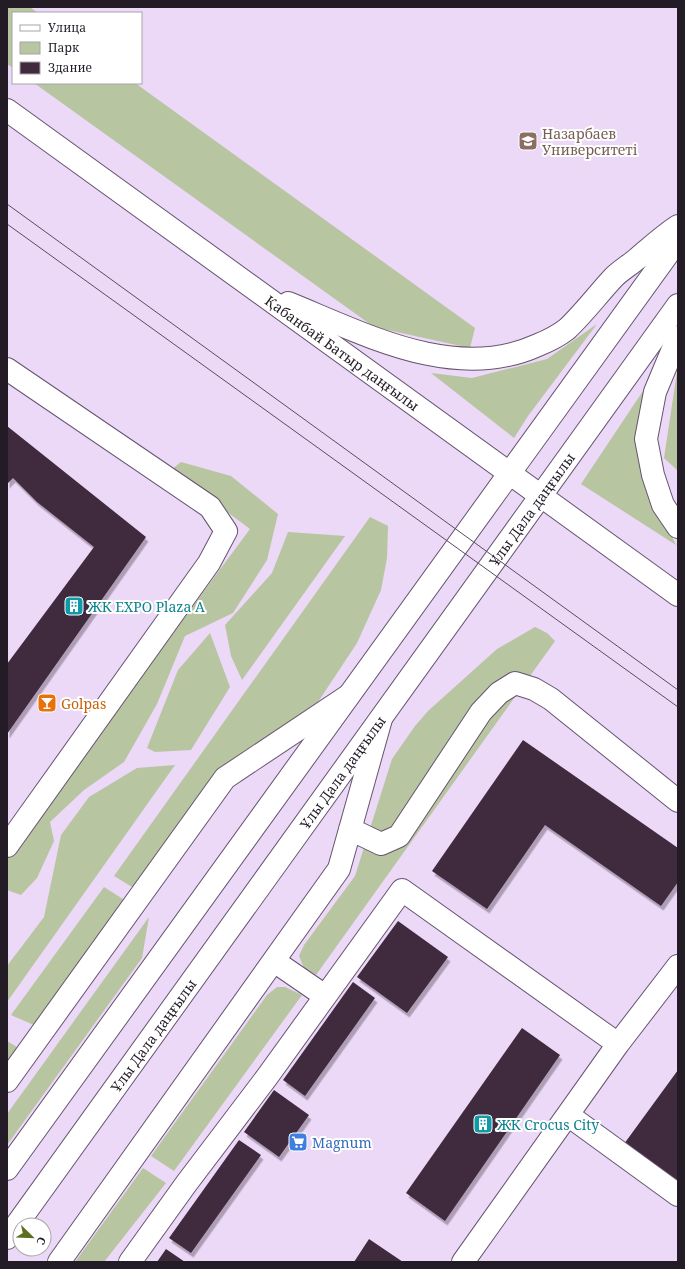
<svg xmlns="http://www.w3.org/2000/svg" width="685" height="1269" font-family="'Noto Serif',serif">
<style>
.green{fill:#b8c5a1}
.building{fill:#412a3e;filter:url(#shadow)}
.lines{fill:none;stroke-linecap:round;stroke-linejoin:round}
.minor-casing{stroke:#66546f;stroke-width:24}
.major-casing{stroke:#66546f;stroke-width:24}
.minor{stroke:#fff;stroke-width:22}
.major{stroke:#fff;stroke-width:22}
.tram{stroke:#584e5e;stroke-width:1}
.labels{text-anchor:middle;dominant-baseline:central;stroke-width:4;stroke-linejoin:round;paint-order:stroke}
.education-label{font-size:14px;fill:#785e54;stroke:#fff;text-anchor:start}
.street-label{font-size:14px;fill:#231c27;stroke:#fff}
.culture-label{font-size:14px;fill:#0d838f;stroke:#fff;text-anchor:start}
.food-label{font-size:14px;fill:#c56008;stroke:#fff;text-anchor:start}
.shop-label{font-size:14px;fill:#366cbe;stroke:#fff;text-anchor:start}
</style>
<defs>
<filter id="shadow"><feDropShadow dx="2.5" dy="4.5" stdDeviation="0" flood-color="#0004"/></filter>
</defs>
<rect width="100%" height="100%" fill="#ecd8f7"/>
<path class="green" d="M7,7H30L38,13H13V68L7,64Z
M34,83H135L475,328L470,348L374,327Z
M597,324L528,416L514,438L431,373L472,378L547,359Z
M678,365V471L664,458Z
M651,379L644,478L676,545L581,484Z
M181,462L231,476L278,514L267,560L233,613L185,636L157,704L124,762L84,790L50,822L54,841L37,878L21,895L7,890V857L250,529L171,470Z
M370,517L388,526L387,558L381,590L357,643L318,702L279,734L137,890L114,876Z
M288,532L345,536L242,680L231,656L225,625L272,573Z
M535,627L547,633L555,641L316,975L304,968L299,956L304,945L355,876L392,759L415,726L428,711L497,649Z
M210,633L230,687L191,750L155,752L147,748L178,670Z
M175,765L7,1002V966L44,917L61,835L89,797L137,768Z
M104,887L126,901L36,1026L11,1015Z
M149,917L142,958L7,1145V1114Z
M277,987H285L302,995L174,1171L151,1156L267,995Z
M7,1041L20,1049L7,1068Z
M143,1168L166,1183L104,1262H75Z"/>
<path class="building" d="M7,426L146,537L7,734V664L94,547L37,502L13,478L7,484Z
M523,740L678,848V882L661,906L545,825L487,909L432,871Z
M398,921L448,957L407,1013L357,977Z
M353,982L375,998L305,1096L283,1080Z
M522,1028L560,1055L445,1221L406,1193Z
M678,1070V1183L624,1144Z
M274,1090L309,1115L279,1157L244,1132Z
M239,1140L261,1155L191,1253L169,1238Z
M369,1239L403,1262H354Z
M166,1249L185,1262H157Z"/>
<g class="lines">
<defs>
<path id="minor" d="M7,369L210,507L226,531L209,563L7,846
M350,829L381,844L399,836L481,712L499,693L515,683L534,689L551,699L678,801
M274,961L325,996
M618,1044L678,966
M7,1081L225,778L348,696
M568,1115L678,1195
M59,1262L339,869L381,719
M130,1262L186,1184L267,1077L402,890L618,1044L463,1262"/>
<g id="major">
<path id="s1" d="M7,110L678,595"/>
<path d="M288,303C365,334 455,383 538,345C548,341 558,336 567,329C584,313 598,294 614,277C621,270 630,265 638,258C651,247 664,235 678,226"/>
<path d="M678,337L655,392L646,439L653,475L663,505L678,527"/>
<path d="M7,1169L678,240"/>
<path id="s2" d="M7,1238L678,305"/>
</g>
</defs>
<use href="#minor" class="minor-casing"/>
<use href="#major" class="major-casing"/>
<use href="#minor" class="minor"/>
<use href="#major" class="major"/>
<path class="tram" d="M7,204L678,690
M7,224L678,707"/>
</g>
<defs>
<symbol id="university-square" viewBox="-11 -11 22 22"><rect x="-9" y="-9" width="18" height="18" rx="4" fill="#8d6e63" stroke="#fff"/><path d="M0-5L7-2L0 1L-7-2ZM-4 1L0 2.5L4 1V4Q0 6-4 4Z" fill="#fff"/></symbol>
<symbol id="building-square" viewBox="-11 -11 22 22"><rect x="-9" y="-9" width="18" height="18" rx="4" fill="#0f9aa8" stroke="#fff"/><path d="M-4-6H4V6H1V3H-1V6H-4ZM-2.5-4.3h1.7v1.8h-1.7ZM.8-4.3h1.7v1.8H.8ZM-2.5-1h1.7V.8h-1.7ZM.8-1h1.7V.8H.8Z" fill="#fff"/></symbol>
<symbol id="bar-square" viewBox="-11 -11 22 22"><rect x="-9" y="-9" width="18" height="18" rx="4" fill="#e8710a" stroke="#fff"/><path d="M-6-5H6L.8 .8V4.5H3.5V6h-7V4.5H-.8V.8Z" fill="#fff"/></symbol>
<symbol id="supermarket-square" viewBox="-11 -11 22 22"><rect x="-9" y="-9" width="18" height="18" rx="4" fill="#3f7fe0" stroke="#fff"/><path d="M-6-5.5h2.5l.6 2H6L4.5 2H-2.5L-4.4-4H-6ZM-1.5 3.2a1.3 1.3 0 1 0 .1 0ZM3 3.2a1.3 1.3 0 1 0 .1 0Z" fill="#fff"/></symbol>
</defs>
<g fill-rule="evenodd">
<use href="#university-square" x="517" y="130" width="22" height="22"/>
<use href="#building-square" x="63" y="595" width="22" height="22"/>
<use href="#bar-square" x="36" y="692" width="22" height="22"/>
<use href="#building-square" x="472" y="1113" width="22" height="22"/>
<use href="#supermarket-square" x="287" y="1131" width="22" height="22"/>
</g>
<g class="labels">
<g class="education-label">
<text x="542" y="133">Назарбаев<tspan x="542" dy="16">Университеті</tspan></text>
</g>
<g class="street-label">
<text stroke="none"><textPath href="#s1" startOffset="414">Қабанбай Батыр даңғылы</textPath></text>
<text stroke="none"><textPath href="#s2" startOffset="898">Ұлы Дала даңғылы</textPath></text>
<text stroke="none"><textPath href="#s2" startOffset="574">Ұлы Дала даңғылы</textPath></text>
<text stroke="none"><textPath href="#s2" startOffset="250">Ұлы Дала даңғылы</textPath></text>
</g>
<g class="culture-label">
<text x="88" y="606">ЖК EXPO Plaza A</text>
<text x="497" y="1124">ЖК Crocus City</text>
</g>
<g class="food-label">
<text x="61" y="703">Golpas</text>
</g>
<g class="shop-label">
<text x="312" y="1142">Magnum</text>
</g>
</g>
<rect width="685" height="1269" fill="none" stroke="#231c27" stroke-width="16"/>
<rect x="12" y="12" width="130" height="72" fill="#ffffff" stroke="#a7a4a9"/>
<rect x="20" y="25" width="20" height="6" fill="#ffffff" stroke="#a7a4a9"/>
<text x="48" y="32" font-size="12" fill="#231c27">Улица</text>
<rect x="20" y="42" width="20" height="12" fill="#b8c5a1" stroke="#a7a4a9"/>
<text x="48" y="52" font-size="12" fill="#231c27">Парк</text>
<rect x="20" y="62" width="20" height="12" fill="#412a3e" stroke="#a7a4a9"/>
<text x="48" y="72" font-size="12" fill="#231c27">Здание</text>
<g transform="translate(32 1237) rotate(113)"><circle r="19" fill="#ffffff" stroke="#a7a4a9"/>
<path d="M0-3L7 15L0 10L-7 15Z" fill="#5b6f1e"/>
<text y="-6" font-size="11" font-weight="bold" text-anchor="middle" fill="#231c27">С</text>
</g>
</svg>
